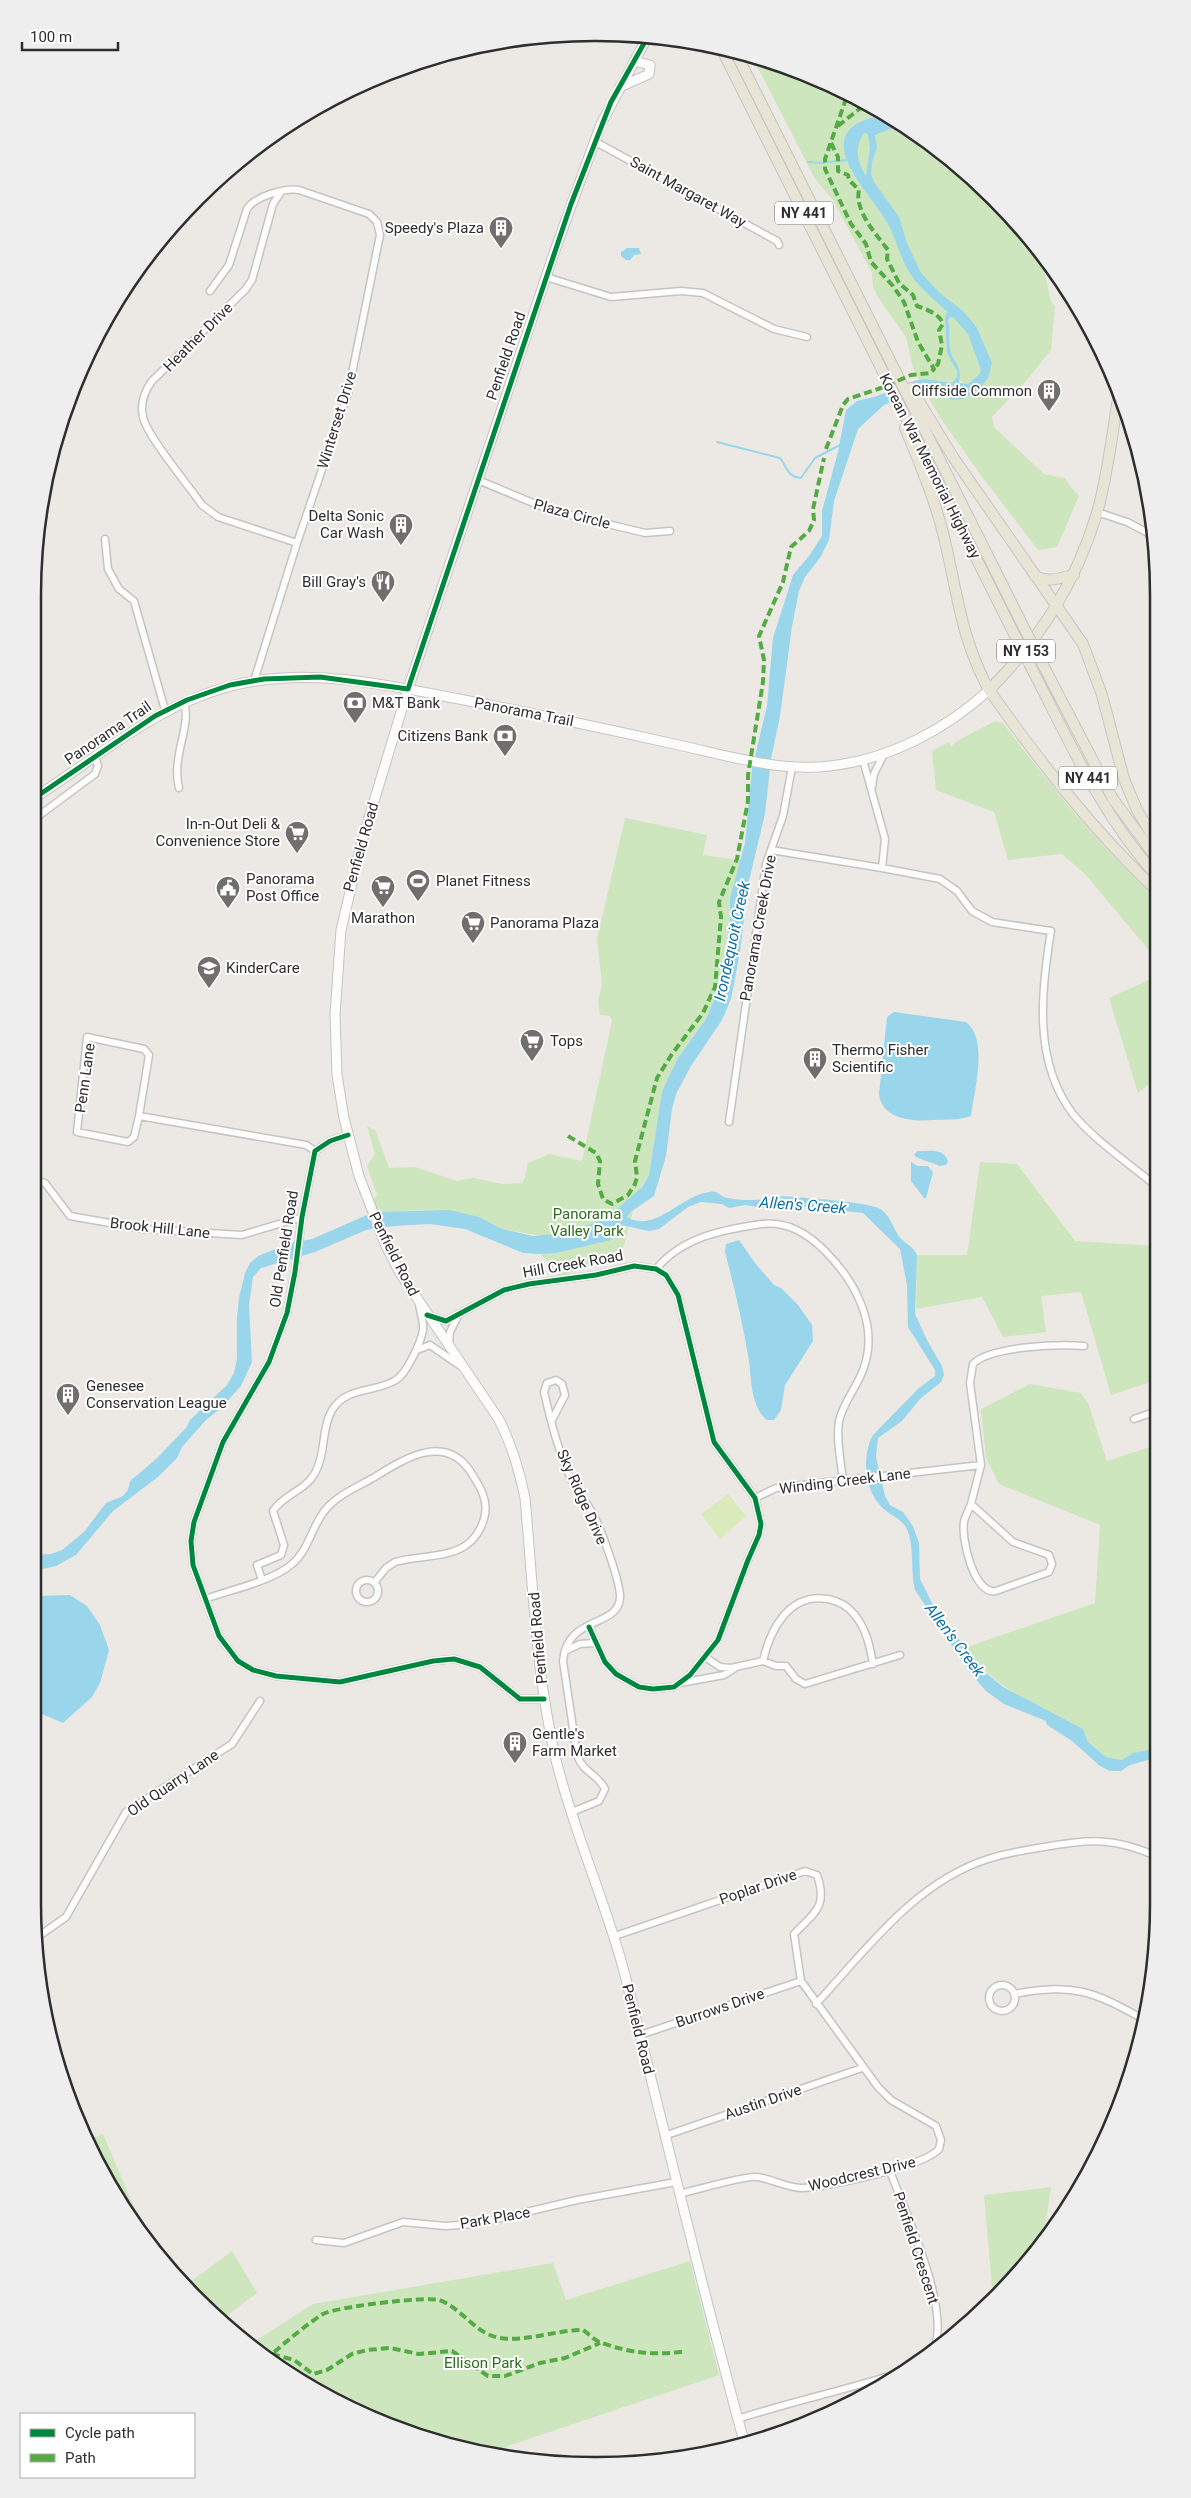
<svg xmlns="http://www.w3.org/2000/svg" width="1191" height="2498" font-family="Roboto,sans-serif">
<style>
.green{fill:#cee6be}
.pitch{fill:#d9eabb}
.water{fill:#99d6ec;fill-rule:evenodd}
.lines{fill:none;stroke-linecap:round;stroke-linejoin:round}
.stream{stroke:#99d6ec;stroke-width:2}
.street-casing{stroke:#c5c4c5;stroke-width:9}
.secondary-casing{stroke:#c5c4c5;stroke-width:11}
.primary-casing{stroke:#c6c5c4;stroke-width:12}
.street{stroke:#fcfcfb;stroke-width:6}
.secondary{stroke:#fcfcfb;stroke-width:9}
.primary{stroke:#e8e4d6;stroke-width:10}
.primary-bridge-casing{stroke:#c6c5c4;stroke-width:12;stroke-linecap:butt}
.primary-bridge{stroke:#e8e4d6;stroke-width:10}
.quiet{stroke:#54ab44;stroke-width:4;stroke-dasharray:8 4;stroke-linecap:butt}
.cycleway-casing{stroke:#fff;stroke-width:8}
.cycleway{stroke:#00873e;stroke-width:5}
.labels{text-anchor:middle;dominant-baseline:central;stroke-width:4;stroke-linejoin:round;paint-order:stroke}
.shield{fill:#fff;stroke:#6d6d6d;stroke-width:1}
.shield-label{font-size:14px;font-weight:bold;fill:#2e2e2e}
.street-label{font-size:15px;fill:#2e2e2e;stroke:#fff}
.poi-label{font-size:15px;fill:#2e2e2e;stroke:#fff;text-anchor:start}
.park-label{font-size:15px;fill:#2c6e1b;stroke:#fff}
.water-label{font-size:16px;font-style:italic;fill:#0d6fa3;stroke:#fff}
.rim{fill:none;stroke:#2e2e2e;stroke-width:2.5}
</style>
<rect width="100%" height="100%" fill="#ece8e4"/>
<path class="green" d="M753,58L811,75L938,149L1040,250L1051,302L1055,306L1051,350L1026,381L992,417L994,427L1044,474L1064,478L1079,496L1057,547L1038,550L980,474L941,419L925,391H932L952,400L969,395L958,376L953,383L919,380L913,368L906,337L878,297L873,287L872,273L833,200L815,179Z
M995,721L1003,723C1052,787 1095,842 1155,897L1156,1078L1138,1093L1109,998L1153,978L1152,954L1086,875L1062,854L1008,860L994,812L936,790L932,751L949,742L951,747L955,742Z
M625,818L707,835L703,855L741,860L730,898V923L721,983L706,1019L678,1058L662,1092L649,1175L638,1191L621,1256L560,1276L538,1251L541,1236L502,1229L479,1217L431,1210L378,1212L373,1200L377,1195L367,1166L375,1154L367,1126L375,1130L389,1168L415,1167L457,1181L473,1178L502,1184L522,1183L525,1178L528,1163L549,1154L582,1161L612,1021L610,1016L600,1015L598,1001L602,985L597,939Z
M980,1162L1017,1164L1075,1241L1156,1246L1157,1380L1111,1395L1081,1292L1041,1296L1046,1332L1003,1337L982,1297L916,1309L917,1255H967Z
M1030,1384L1081,1393L1088,1403L1107,1461L1156,1445L1157,1447L1158,1748L1134,1753L1122,1760L1106,1757L1088,1742L1083,1729C1037,1706 996,1689 964,1648L1095,1603L1100,1525L999,1484L986,1458L981,1409Z
M103,2134L151,2247L108,2184L88,2140Z
M1051,2187L1042,2244L1019,2274L993,2298L984,2195Z
M232,2251L257,2293L220,2321L186,2285Z
M690,2261L719,2375L484,2454L380,2423L314,2390L250,2344L313,2304L553,2263L566,2300Z"/>
<path class="pitch" d="M728,1494L746,1516L720,1539L701,1514Z"/>
<path class="water" d="M875,117H883L898,126L875,135L877,148L872,162L871,174L874,182L899,217L907,243L921,273L941,294L963,311L971,320L977,328L992,363L988,378L980,388L964,399L952,400L932,391H920L884,405L858,429L834,501L829,540L820,558L805,577L799,591L792,626L780,716L771,759L765,814L748,885L740,952L731,999L722,1020L691,1066L676,1094L672,1109L666,1156L654,1196L629,1213L627,1217C652,1233 678,1200 704,1193C720,1188 717,1196 728,1198C740,1201 771,1201 782,1196C801,1198 870,1201 882,1210C892,1218 893,1230 901,1239C908,1245 913,1247 917,1255L915,1314L927,1340L942,1366L944,1375L941,1382L920,1399L902,1421L878,1438L876,1457L885,1496L890,1505L903,1512L913,1526L919,1543L920,1579L932,1603L980,1668L1003,1687L1083,1729L1088,1742L1106,1757L1122,1760L1133,1753L1158,1748V1757L1130,1765L1121,1771H1110L1100,1766L1072,1741L1047,1725L1046,1721L1004,1704L986,1691L971,1674L915,1590C910,1570 915,1549 907,1529C900,1516 887,1515 879,1504C864,1487 862,1454 873,1435L919,1388L935,1376V1370L908,1327L907,1285L900,1249L863,1213L789,1205L773,1209L745,1205L729,1208L722,1204L701,1202L688,1207L659,1229L648,1231L622,1225L615,1230L611,1240L556,1253L539,1254L523,1253L465,1229L430,1224L393,1226L366,1230L315,1252L261,1268L253,1277L249,1305L252,1362L241,1386L221,1408L206,1420L182,1447L177,1458L158,1477L113,1511L76,1555L56,1566L38,1570L33,1569V1555L51,1554L62,1550L84,1532L106,1503L123,1496L128,1490L130,1481L155,1460L186,1428L190,1420L227,1385L234,1373L237,1359V1318L239,1298L245,1273L250,1263L258,1256L291,1243L312,1239L374,1212L449,1210L479,1217L502,1229L533,1236L567,1233L607,1218L642,1187L649,1175L662,1092L668,1078L678,1058L706,1019L721,983L730,923V898L745,843L752,769L767,706L773,638L793,575L809,556L822,536V511L838,452L846,410L857,401L877,396L914,381L925,379L952,383L957,377V371L947,353L945,316L948,312C933,299 918,287 908,270C900,256 896,239 888,224C872,194 805,134 875,117ZM864,133L868,134L870,149L866,176C857,163 854,147 864,133ZM950,317L954,318L968,334L981,370L979,375L968,384L959,383C963,362 952,364 950,348C948,339 951,330 948,320Z
M627,248H639L641,254L634,255L630,260H626L621,256V252Z
M894,1012L966,1022C989,1040 974,1090 971,1116C957,1121 947,1119 933,1120C912,1122 882,1119 879,1094L887,1017Z
M917,1151C929,1151 944,1148 948,1161L946,1165L939,1166C931,1161 920,1161 914,1155Z
M911,1162L918,1166H928L933,1172L926,1198H924L911,1181Z
M739,1240L755,1263L774,1285L781,1288L798,1305L812,1325L813,1341L785,1385L781,1410L774,1420H767C762,1416 758,1410 756,1404C750,1389 751,1370 748,1355C742,1320 734,1286 725,1252L726,1244Z
M70,1595L87,1606L100,1625L109,1650L100,1683L92,1697L63,1723L33,1710V1596Z"/>
<g class="lines">
<path class="stream" d="M808,162L824,163
M828,162L848,160
M717,442L780,458C788,468 787,477 801,478L815,458L840,445"/>
<defs>
<path id="street" d="M594,141L777,241L779,245
M281,192L273,204L252,280L245,290L152,381C144,392 140,404 143,417C147,436 189,486 202,505L218,517L297,543
M546,277L611,297L681,291L703,293L774,329L807,337
M210,291L229,265L247,209C255,196 285,188 299,190L369,214L377,222L380,235L348,393L297,543L254,681
M478,480L550,510L645,533L670,531
M1097,512L1127,522L1154,536
M105,539L108,569L119,589L134,601L165,710
M863,760L885,839L882,868L940,879L957,891L972,911L992,922L1051,931C1041,991 1033,1062 1073,1114C1094,1140 1130,1164 1156,1186
M872,787L874,774L884,754
M179,788C171,755 192,727 184,702
M33,820L95,774L98,766L95,757
M771,850L882,868
M139,1116L134,1137L128,1142L77,1132L87,1037L144,1049L149,1055L139,1116L306,1145L315,1151
M729,1122L766,864L783,816L792,767
M348,1135L330,1141L315,1151L302,1217L295,1272L287,1313L269,1362L223,1442L194,1522L191,1541L193,1565L219,1636L238,1661L253,1670L276,1676L340,1682L433,1661L454,1659L480,1667L520,1699H544
M33,1180L45,1183L70,1216L144,1229L242,1235L302,1217
M656,1269C683,1237 721,1230 761,1224C787,1221 807,1233 825,1251C855,1281 880,1326 863,1370C857,1387 843,1403 839,1421C836,1440 841,1462 843,1481
M430,1316L446,1321L504,1290L529,1284L596,1275L634,1266L656,1269L666,1275L678,1295L714,1442L755,1498L761,1524L759,1535L748,1560L718,1640L690,1675L674,1687L653,1689L639,1687L616,1674L605,1662L589,1627
M449,1345L450,1332L458,1316
M417,1350L430,1345L462,1367
M1134,1419L1157,1411
M552,1420L565,1395L562,1384L556,1380L547,1383L544,1392C551,1422 559,1455 573,1483C578,1493 586,1502 592,1512C600,1526 621,1583 620,1598C618,1628 567,1615 563,1661L577,1755C583,1773 598,1774 605,1789L599,1801L572,1812
M755,1498L776,1488L981,1465
M971,1504L1013,1542L1049,1555L1052,1564L1049,1572L996,1591C974,1595 961,1539 964,1522C965,1516 969,1510 971,1504Z
M971,1504L981,1465L970,1383L973,1364C990,1346 1059,1344 1084,1346
M356 1591a11 11 0 1 1 22 0a11 11 0 1 1-22 0Z
M262,1580L257,1565L281,1555L284,1545L273,1511C283,1495 306,1490 315,1473C326,1454 321,1429 332,1410C347,1386 375,1393 396,1380C407,1373 421,1342 423,1330C424,1322 420,1312 419,1304
M205,1599C230,1590 273,1581 292,1564C309,1550 312,1525 326,1509C338,1495 357,1487 373,1478C404,1459 446,1431 472,1474C476,1481 482,1489 484,1498C487,1507 485,1518 481,1527C465,1562 425,1553 395,1562L386,1568L374,1583
M565,1651L580,1644L594,1643
M705,1657L720,1667L731,1668L763,1661L776,1666H786L796,1679L805,1684L900,1655
M763,1661C770,1630 789,1592 828,1599C838,1601 847,1605 854,1614C866,1628 870,1646 873,1664
M680,1683L724,1675L735,1668
M615,1936L805,1871L817,1875C828,1907 815,1912 794,1934L801,1981L878,2087L891,2100L936,2126L941,2140L939,2149C925,2166 825,2188 801,2188C785,2187 772,2179 757,2177C746,2175 693,2191 679,2194
M36,1938L66,1917L126,1812L232,1744L260,1701
M989 1998a13 13 0 1 1 26 0a13 13 0 1 1-26 0Z
M1014,1994C1076,1983 1092,1991 1145,2020
M816,2004C866,1950 915,1882 988,1859C1006,1853 1025,1850 1044,1847C1089,1839 1115,1837 1158,1857
M640,2035L801,1981
M664,2136L862,2068
M890,2171C904,2210 956,2318 931,2354
M316,2240L344,2243L403,2222L445,2226L476,2224L577,2200L676,2182
M738,2419C792,2401 847,2390 902,2372"/>
<path id="secondary" d="M647,38L601,124L554,253L408,689L362,841L341,930L335,1015L337,1075L344,1118L359,1176L386,1246L400,1273L498,1418C512,1444 519,1469 525,1498C533,1585 536,1675 556,1760C574,1833 606,1902 625,1975C665,2132 702,2289 745,2445
M620,87L649,74L650,65L634,61
M33,799C104,753 169,694 256,681C324,670 392,686 459,699C531,713 602,728 674,744C725,755 778,772 830,766C890,759 945,730 989,690"/>
<path id="primary" d="M721,48L1014,634
M736,53L1022,624
M911,388L953,457L1083,644L1102,695L1124,779L1137,810L1155,840
M905,428C919,462 934,497 943,533C957,589 960,637 989,690C1041,763 1090,827 1155,889
M1035,576C1049,583 1060,578 1074,575
M1042,663L1113,799L1155,856
M1034,673C1070,743 1102,815 1155,874
M989,690C1040,639 1076,583 1097,513C1108,475 1112,433 1119,393"/>
</defs>
<use href="#street" class="street-casing"/>
<use href="#secondary" class="secondary-casing"/>
<use href="#primary" class="primary-casing"/>
<use href="#street" class="street"/>
<use href="#secondary" class="secondary"/>
<use href="#primary" class="primary"/>
<defs>
<path id="primary-bridge" d="M1022,624L1042,663
M1014,634L1034,673"/>
</defs>
<use href="#primary-bridge" class="primary-bridge-casing"/>
<use href="#primary-bridge" class="primary-bridge"/>
<path class="quiet" d="M838,126L863,106
M831,143L838,157V171L848,175L849,180L859,190C854,211 877,235 888,250L887,259L899,283L913,295L917,306C926,309 940,314 943,324L939,330L942,345L938,364L934,369
M826,449L843,405L848,399L881,388L911,375L930,373L934,369L918,342L904,302L893,286L871,262L866,244L851,224L825,169V159L847,96
M568,1136L596,1153L600,1161L598,1184L603,1199L612,1204L628,1195L635,1184L637,1177L635,1161L657,1078L672,1054L703,1013L715,987L721,917L719,902L737,859L748,801V775L763,682L764,660L759,636L783,582L791,547L809,531L814,520L813,509L824,458
M263,2354H272C288,2340 306,2325 323,2314C335,2307 427,2296 439,2300C462,2308 475,2334 500,2338C526,2342 556,2330 583,2330C589,2334 595,2341 602,2343C630,2353 657,2356 686,2351
M272,2354L294,2360L313,2374L327,2370L352,2354L367,2350L390,2348L419,2354L452,2351L488,2376H505L540,2363L565,2358L600,2343"/>
<defs>
<path id="cycleway" d="M33,799L155,716L187,700L230,685L264,679L320,677L408,689L571,204L611,102L647,38
M348,1135L330,1141L315,1151L302,1217L295,1272L287,1313L269,1362L223,1442L194,1522L191,1541L193,1565L219,1636L238,1661L253,1670L276,1676L340,1682L433,1661L454,1659L480,1667L520,1699H544
M427,1315L446,1321L504,1290L529,1284L596,1275L634,1266L656,1269L666,1275L678,1295L714,1442L755,1498L761,1524L759,1535L748,1560L718,1640L690,1675L674,1687L653,1689L639,1687L616,1674L605,1662L589,1627"/>
</defs>
<use href="#cycleway" class="cycleway-casing"/>
<use href="#cycleway" class="cycleway"/>
</g>
<defs>
<symbol id="building-pin" viewBox="-11 -11 22 30"><path d="M0 17L-7.5 6A9.5 9.5 0 1 1 7.5 6Z" fill="#706f6e" stroke="#fff"/><path d="M-4-6H4V6H1V3H-1V6H-4ZM-2.5-4.3h1.7v1.8h-1.7ZM.8-4.3h1.7v1.8H.8ZM-2.5-1h1.7V.8h-1.7ZM.8-1h1.7V.8H.8Z" fill="#fff"/></symbol>
<symbol id="restaurant-pin" viewBox="-11 -11 22 30"><path d="M0 17L-7.5 6A9.5 9.5 0 1 1 7.5 6Z" fill="#706f6e" stroke="#fff"/><path d="M-5-6h1v4h1v-4h1v4h1v-4h1v5L-1.5 .5V6h-2V.5L-5-1ZM5-6V6H3V1.5H1.5Q1.5-4 5-6Z" fill="#fff"/></symbol>
<symbol id="bank-pin" viewBox="-11 -11 22 30"><path d="M0 17L-7.5 6A9.5 9.5 0 1 1 7.5 6Z" fill="#706f6e" stroke="#fff"/><path d="M-6-4H6V4H-6ZM0-2.3a2.3 2.3 0 1 0 0 4.6a2.3 2.3 0 1 0 0-4.6Z" fill="#fff"/></symbol>
<symbol id="supermarket-pin" viewBox="-11 -11 22 30"><path d="M0 17L-7.5 6A9.5 9.5 0 1 1 7.5 6Z" fill="#706f6e" stroke="#fff"/><path d="M-6-5.5h2.5l.6 2H6L4.5 2H-2.5L-4.4-4H-6ZM-1.5 3.2a1.3 1.3 0 1 0 .1 0ZM3 3.2a1.3 1.3 0 1 0 .1 0Z" fill="#fff"/></symbol>
<symbol id="stadium-pin" viewBox="-11 -11 22 30"><path d="M0 17L-7.5 6A9.5 9.5 0 1 1 7.5 6Z" fill="#706f6e" stroke="#fff"/><path d="M0-5a6.5 5 0 1 0 0 10a6.5 5 0 1 0 0-10ZM-3.5-1.8h7v3.6h-7Z" fill="#fff"/></symbol>
<symbol id="civic-pin" viewBox="-11 -11 22 30"><path d="M0 17L-7.5 6A9.5 9.5 0 1 1 7.5 6Z" fill="#706f6e" stroke="#fff"/><path d="M-.6-6.5H3V-4.5H.6V-3L4-1V1h2V6H-6V1h2V-1L-.6-3ZM-1.2 2.5V6h2.4V2.5Z" fill="#fff"/></symbol>
<symbol id="school-pin" viewBox="-11 -11 22 30"><path d="M0 17L-7.5 6A9.5 9.5 0 1 1 7.5 6Z" fill="#706f6e" stroke="#fff"/><path d="M0-5L7-2L0 1L-7-2ZM-4 1L0 2.5L4 1V4Q0 6-4 4Z" fill="#fff"/></symbol>
</defs>
<g fill-rule="evenodd">
<use href="#building-pin" x="487" y="214" width="28" height="38"/>
<use href="#building-pin" x="1035" y="377" width="28" height="38"/>
<use href="#building-pin" x="387" y="511" width="28" height="38"/>
<use href="#restaurant-pin" x="369" y="568" width="28" height="38"/>
<use href="#bank-pin" x="341" y="689" width="28" height="38"/>
<use href="#bank-pin" x="491" y="722" width="28" height="38"/>
<use href="#supermarket-pin" x="283" y="819" width="28" height="38"/>
<use href="#stadium-pin" x="404" y="867" width="28" height="38"/>
<use href="#supermarket-pin" x="369" y="873" width="28" height="38"/>
<use href="#civic-pin" x="214" y="874" width="28" height="38"/>
<use href="#supermarket-pin" x="459" y="909" width="28" height="38"/>
<use href="#school-pin" x="195" y="954" width="28" height="38"/>
<use href="#supermarket-pin" x="518" y="1027" width="28" height="38"/>
<use href="#building-pin" x="801" y="1045" width="28" height="38"/>
<use href="#building-pin" x="54" y="1381" width="28" height="38"/>
<use href="#building-pin" x="501" y="1729" width="28" height="38"/>
</g>
<g class="labels">
<g class="shield">
<rect x="775" y="201.5" width="58" height="23" rx="4"/>
<rect x="997" y="639.5" width="58" height="23" rx="4"/>
<rect x="1059" y="766.5" width="58" height="23" rx="4"/>
</g>
<g class="shield-label">
<text x="804" y="213">NY 441</text>
<text x="1026" y="651">NY 153</text>
<text x="1088" y="778">NY 441</text>
</g>
<g class="street-label">
<text transform="translate(688 192) rotate(29)">Saint Margaret Way</text>
<text transform="translate(198 337) rotate(-45)">Heather Drive</text>
<text transform="translate(506 356) rotate(-71)">Penfield Road</text>
<text transform="translate(337 420) rotate(-73)">Winterset Drive</text>
<text transform="translate(930 466) rotate(63)">Korean War Memorial Highway</text>
<text transform="translate(572 514) rotate(15)">Plaza Circle</text>
<text transform="translate(524 712) rotate(11)">Panorama Trail</text>
<text transform="translate(108 733) rotate(-34)">Panorama Trail</text>
<text transform="translate(361 847) rotate(-74)">Penfield Road</text>
<text transform="translate(758 928) rotate(-80)">Panorama Creek Drive</text>
<text transform="translate(85 1078) rotate(-82)">Penn Lane</text>
<text transform="translate(160 1228) rotate(6)">Brook Hill Lane</text>
<text transform="translate(284 1249) rotate(-81)">Old Penfield Road</text>
<text transform="translate(394 1254) rotate(63)">Penfield Road</text>
<text transform="translate(573 1264) rotate(-10)">Hill Creek Road</text>
<text transform="translate(845 1481) rotate(-7)">Winding Creek Lane</text>
<text transform="translate(582 1497) rotate(66)">Sky Ridge Drive</text>
<text transform="translate(538 1638) rotate(-95)">Penfield Road</text>
<text transform="translate(173 1783) rotate(-34)">Old Quarry Lane</text>
<text transform="translate(758 1887) rotate(-19)">Poplar Drive</text>
<text transform="translate(720 2008) rotate(-19)">Burrows Drive</text>
<text transform="translate(638 2029) rotate(76)">Penfield Road</text>
<text transform="translate(763 2102) rotate(-19)">Austin Drive</text>
<text transform="translate(862 2174) rotate(-13)">Woodcrest Drive</text>
<text transform="translate(495 2218) rotate(-10)">Park Place</text>
<text transform="translate(916 2248) rotate(72)">Penfield Crescent</text>
</g>
<g class="poi-label">
<text x="484" y="228" text-anchor="end">Speedy's Plaza</text>
<text x="1032" y="391" text-anchor="end">Cliffside Common</text>
<text x="384" y="516" text-anchor="end">Delta Sonic<tspan x="384" dy="17">Car Wash</tspan></text>
<text x="366" y="582" text-anchor="end">Bill Gray's</text>
<text x="372" y="703">M&amp;T Bank</text>
<text x="488" y="736" text-anchor="end">Citizens Bank</text>
<text x="280" y="824" text-anchor="end">In-n-Out Deli &amp;<tspan x="280" dy="17">Convenience Store</tspan></text>
<text x="246" y="879">Panorama<tspan x="246" dy="17">Post Office</tspan></text>
<text x="436" y="881">Planet Fitness</text>
<text x="383" y="918" text-anchor="middle">Marathon</text>
<text x="490" y="923">Panorama Plaza</text>
<text x="226" y="968">KinderCare</text>
<text x="550" y="1041">Tops</text>
<text x="832" y="1050">Thermo Fisher<tspan x="832" dy="17">Scientific</tspan></text>
<text x="86" y="1386">Genesee<tspan x="86" dy="17">Conservation League</tspan></text>
<text x="532" y="1734">Gentle's<tspan x="532" dy="17">Farm Market</tspan></text>
</g>
<g class="park-label">
<text x="587" y="1214">Panorama<tspan x="587" dy="17">Valley Park</tspan></text>
<text x="483" y="2363">Ellison Park</text>
</g>
<g class="water-label">
<text transform="translate(732 941) rotate(-78)">Irondequoit Creek</text>
<text transform="translate(803 1205) rotate(4)">Allen's Creek</text>
<text transform="translate(955 1640) rotate(53)">Allen's Creek</text>
</g>
</g>
<path d="M0 0H1191V2498H0ZM595 41H596A554 554 0 0 1 1150 595V1903A554 554 0 0 1 596 2457H595A554 554 0 0 1 41 1903V595A554 554 0 0 1 595 41Z" fill="#eee" fill-rule="evenodd"/>
<path class="rim" d="M595 41H596A554 554 0 0 1 1150 595V1903A554 554 0 0 1 596 2457H595A554 554 0 0 1 41 1903V595A554 554 0 0 1 595 41Z"/>
<rect x="20" y="2413" width="175" height="65" fill="#ffffff" stroke="#ababab"/>
<rect x="30" y="2429" width="25" height="8" fill="#00873e" stroke="#ababab"/>
<text x="65" y="2438" font-size="15" fill="#2e2e2e">Cycle path</text>
<rect x="30" y="2454" width="25" height="8" fill="#54ab44" stroke="#ababab"/>
<text x="65" y="2463" font-size="15" fill="#2e2e2e">Path</text>
<path d="M22 42v8h96v-8" fill="none" stroke="#2e2e2e" stroke-width="2.5"/>
<text x="30" y="42" font-size="15" fill="#2e2e2e" stroke="#ffffff" stroke-width="4" paint-order="stroke">100 m</text>
</svg>
